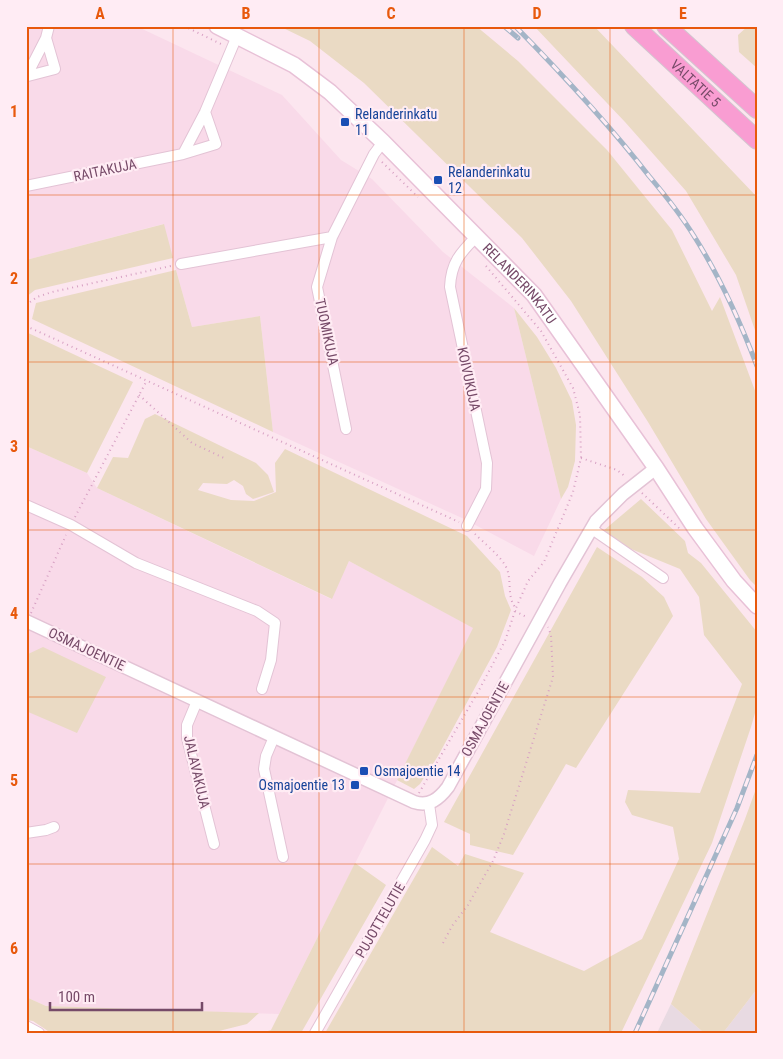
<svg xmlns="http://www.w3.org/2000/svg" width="783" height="1059" font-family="'Roboto Condensed',sans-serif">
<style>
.residential{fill:#f9dae9}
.industrial{fill:#e8dae2}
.green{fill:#eadac4}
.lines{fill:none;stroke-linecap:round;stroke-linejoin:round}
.minor-casing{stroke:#e3c3d5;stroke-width:12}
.tertiary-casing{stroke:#e3c3d5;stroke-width:15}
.secondary-casing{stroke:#e8c1d7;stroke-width:18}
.trunk-casing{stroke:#d3c5cf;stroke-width:20}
.path{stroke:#d7a0c3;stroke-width:2;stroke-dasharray:1 4;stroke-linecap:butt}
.minor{stroke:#fff;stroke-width:10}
.tertiary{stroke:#fff;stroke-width:12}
.secondary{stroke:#fff;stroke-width:15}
.trunk{stroke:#f99dd2;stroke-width:18}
.rail-casing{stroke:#a4b5c7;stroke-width:5}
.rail{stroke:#ffecf4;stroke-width:3;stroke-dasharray:9;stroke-linecap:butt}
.grid{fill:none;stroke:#e8590c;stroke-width:1;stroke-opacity:0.55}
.transit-dot{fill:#1a4fb4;stroke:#ffecf4;stroke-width:2}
.labels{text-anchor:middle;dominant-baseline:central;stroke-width:4.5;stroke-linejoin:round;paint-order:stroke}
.street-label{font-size:14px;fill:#764a68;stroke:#ffecf4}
.transit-label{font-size:14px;fill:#164399;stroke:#ffecf4;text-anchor:start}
.neatline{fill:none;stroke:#e8590c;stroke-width:2}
.grid-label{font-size:16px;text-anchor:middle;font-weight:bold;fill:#e8590c}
</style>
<rect width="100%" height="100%" fill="#fce6ef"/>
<path class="residential" d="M26,26H136L282,95L341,160L372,179L443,252L514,308L561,499L534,556L462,518L273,432L260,316L192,327L163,224L26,260Z
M26,446L87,473L97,488L331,599L349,561L474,628L279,1014L46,1006L26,997Z"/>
<path class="industrial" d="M757,989V1033H723Z
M671,1004L704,1033H657Z"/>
<path class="green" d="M279,26H476L518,61L607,150L672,230L712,311L720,297L757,396V587L750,580L706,519L648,422L571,301L522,238L364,83L310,41Z
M534,26H594L757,197V336L736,275L686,191L625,122Z
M748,26H757V68L739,52L738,35Z
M164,224L173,258L35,290L26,297V260Z
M176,270L192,327L260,316L273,432L32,319L36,303Z
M514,308L537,337L556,368L572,401L576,425L575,461L568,487L561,499Z
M26,332L133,382L87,473L26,446Z
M155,414L256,463L268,475L274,492L253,499L246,494L243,486L234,480L227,484L203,483L198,490L231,500L254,501L276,492L275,463L285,449L467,536L500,572L505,596L511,610L497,647L438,756L420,784L414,789L397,780L473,628L349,561L332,599L97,488L113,457L128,458L145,419Z
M641,499L685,541L688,553L701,563L757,632V706L751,727L712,843L621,1033H325L432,847L458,866L465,854L524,873L490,932L584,971L642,939L679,859L673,827L632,815L625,802L628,790L700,793L742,684L704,635L699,597L680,569L609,540L603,531Z
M597,547L642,577L664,597L673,616L576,768L566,764L513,855L470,845V834L444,822Z
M43,647L106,677L77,733L26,711V655Z
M757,786V989L723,1033H704L671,1004L745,819Z
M355,863L386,885L301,1033H261L271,1030Z
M26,997L46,1006L259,1013L247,1024L211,1033H51L33,1021L26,1020Z"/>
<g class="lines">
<defs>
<path id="minor" d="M28,76L55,69L46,38
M26,77L46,38L49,26
M183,154L216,144L205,112
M26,186L183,154L205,112L237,36
M181,264L332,237
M346,429L317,287L332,237L374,154L383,142
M26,505L71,525L136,563L257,611L275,623L271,660L262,689
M467,526L486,489L487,463L450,287C451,263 460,253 477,236
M592,529L663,578
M197,701L187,725V738L214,844
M274,737L266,756L264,769L283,857
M26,833L46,830L54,827
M26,1026L39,1033
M315,1033L425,840L432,825L429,804"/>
<path id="tertiary" d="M26,621L414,802C429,807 439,799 448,787L560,583L596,521L623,494L656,468"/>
<g id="secondary">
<path id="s1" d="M217,26L294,65L330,92L383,142L534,295L656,468L695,528L734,581L757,606"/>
</g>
<g id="trunk">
<path id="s2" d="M634,26L757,140"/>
<path d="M666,26L757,109"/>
</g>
</defs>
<use href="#minor" class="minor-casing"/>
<use href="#tertiary" class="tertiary-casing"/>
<use href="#secondary" class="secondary-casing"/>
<use href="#trunk" class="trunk-casing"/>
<path class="path" d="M184,26L223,45
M382,162L418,197
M26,305L37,297L52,292L171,266
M26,326L459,522
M139,395L192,443L226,459
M581,458L617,470L626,477
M642,493L680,529
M75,517L146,382
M475,534C483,542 499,555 505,565C513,578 506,595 515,607
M515,611L528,618
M31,613L66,535
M419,793L478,692L505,641L516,608L528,581L544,562L573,492L581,458L580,415L573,388L541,331L486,266
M443,943L452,926L468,905L493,861L504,834L553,677L551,635L548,627"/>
<use href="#minor" class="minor"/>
<use href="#tertiary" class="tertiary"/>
<use href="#secondary" class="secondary"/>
<use href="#trunk" class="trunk"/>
<defs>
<path id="rail" d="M504,26L518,38
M515,26C562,74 608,123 649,176C665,195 681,215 694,236C720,277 740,321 757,366
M635,1033L737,808L757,755"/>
</defs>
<use href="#rail" class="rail-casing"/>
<use href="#rail" class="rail"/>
</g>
<path class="grid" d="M173,26V1033M319,26V1033M464,26V1033M610,26V1033M26,195H757M26,362H757M26,530H757M26,697H757M26,864H757"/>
<g class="transit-dot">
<rect x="340" y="117" width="10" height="10" rx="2.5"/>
<rect x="433" y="175" width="10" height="10" rx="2.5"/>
<rect x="359" y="766" width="10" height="10" rx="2.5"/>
<rect x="350" y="780" width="10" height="10" rx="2.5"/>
</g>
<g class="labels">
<g class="street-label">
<text stroke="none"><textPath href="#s2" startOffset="84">VALTATIE 5</textPath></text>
<text transform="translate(105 170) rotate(-12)">RAITAKUJA</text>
<text stroke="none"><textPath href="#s1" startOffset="401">RELANDERINKATU</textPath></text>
<text transform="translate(327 332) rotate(78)">TUOMIKUJA</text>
<text transform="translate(469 379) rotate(78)">KOIVUKUJA</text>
<text transform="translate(87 649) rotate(25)">OSMAJOENTIE</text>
<text transform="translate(485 719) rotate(-61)">OSMAJOENTIE</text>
<text transform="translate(197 772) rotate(77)">JALAVAKUJA</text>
<text transform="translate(380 920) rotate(-60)">PUJOTTELUTIE</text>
</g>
<g class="transit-label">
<text x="355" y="114">Relanderinkatu<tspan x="355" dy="16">11</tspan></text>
<text x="448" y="172">Relanderinkatu<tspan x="448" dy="16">12</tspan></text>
<text x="374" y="771">Osmajoentie 14</text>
<text x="345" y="785" text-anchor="end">Osmajoentie 13</text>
</g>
</g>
<rect width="783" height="1059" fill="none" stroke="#ffecf4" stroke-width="55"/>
<path d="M50 1002v8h152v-8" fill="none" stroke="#764a68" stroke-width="2.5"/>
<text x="58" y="1002" font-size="15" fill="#764a68" stroke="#ffecf4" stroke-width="4" paint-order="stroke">100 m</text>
<rect x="28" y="28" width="728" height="1004" class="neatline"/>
<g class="grid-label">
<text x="100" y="19">A</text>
<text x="246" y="19">B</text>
<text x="391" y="19">C</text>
<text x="537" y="19">D</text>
<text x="683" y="19">E</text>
<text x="14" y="117">1</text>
<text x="14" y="284">2</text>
<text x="14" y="452">3</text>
<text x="14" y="619">4</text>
<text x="14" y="786">5</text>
<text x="14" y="954">6</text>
</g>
</svg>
